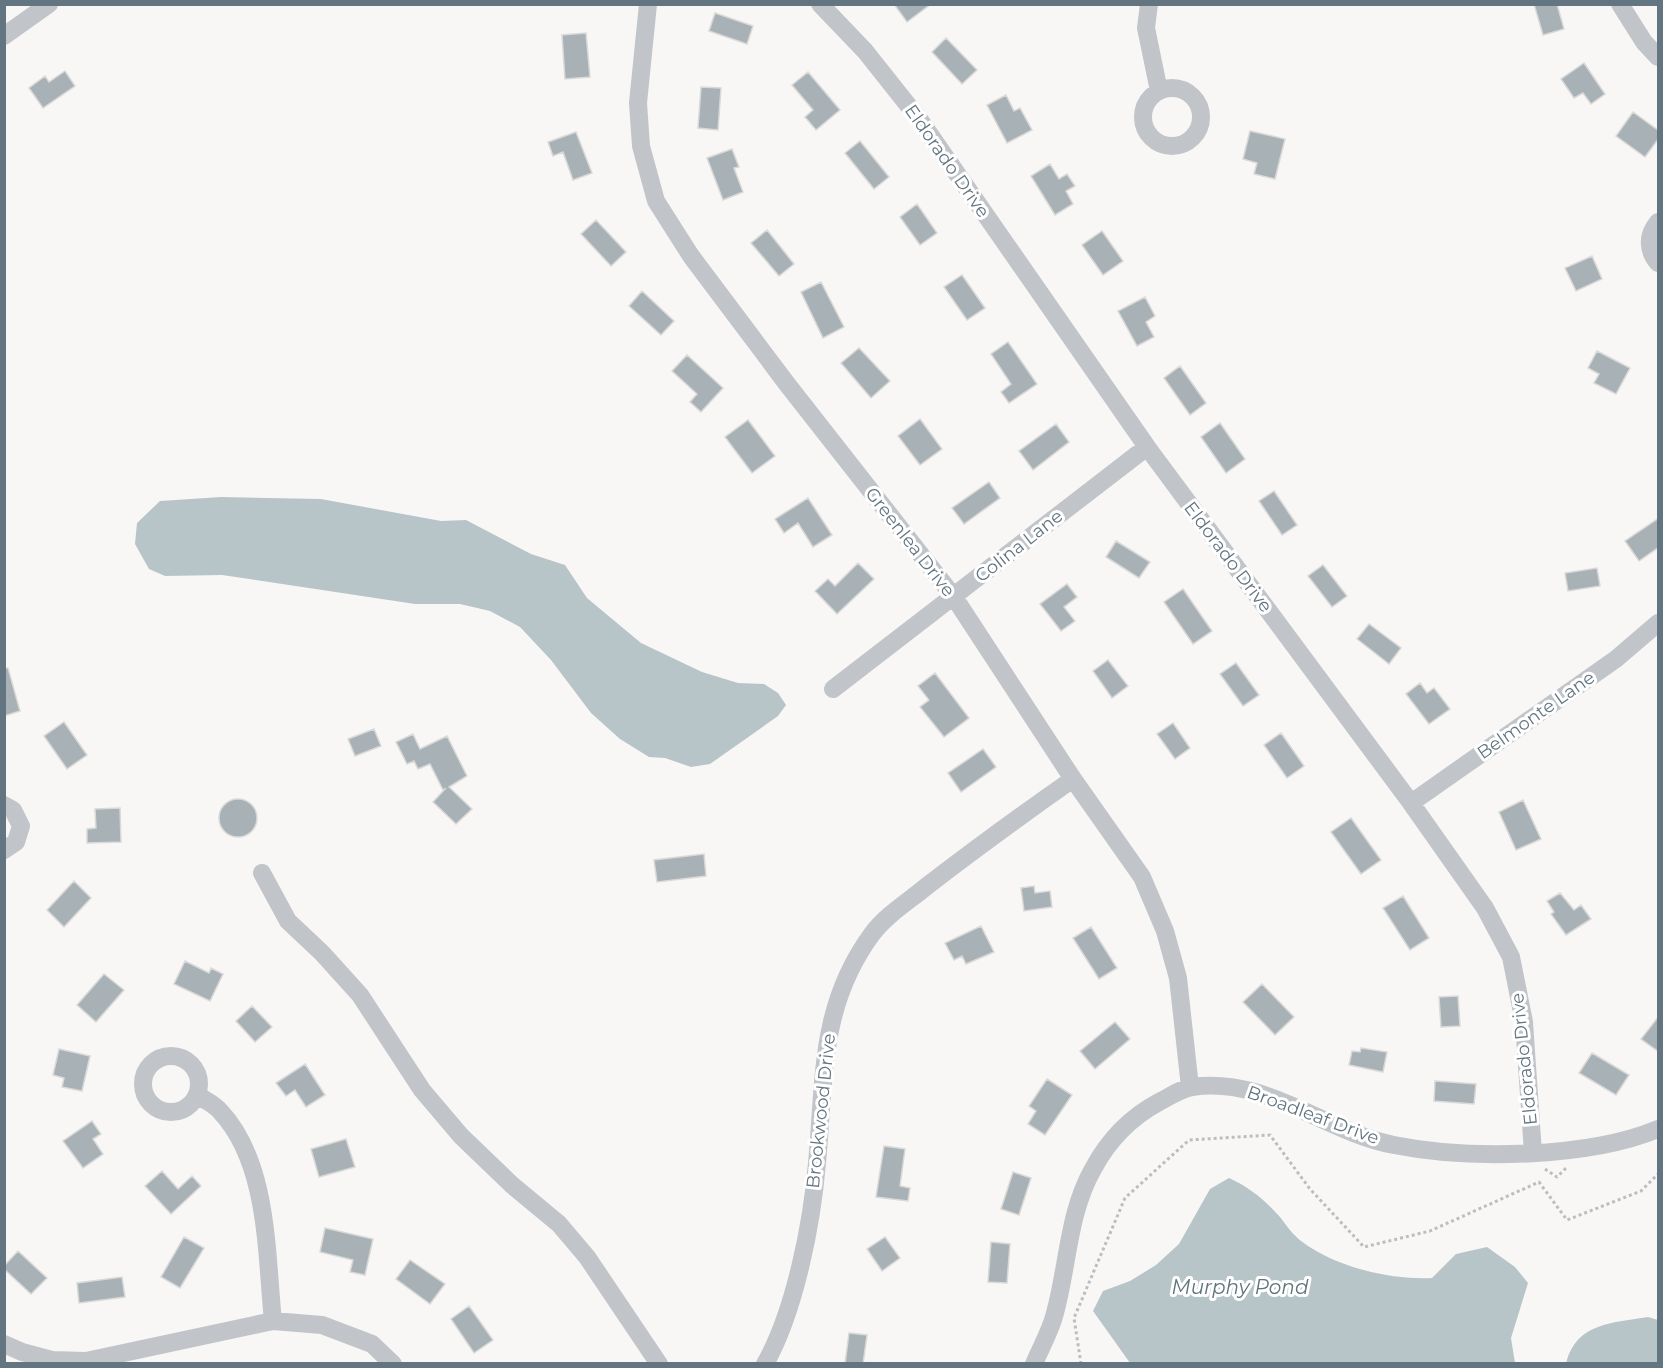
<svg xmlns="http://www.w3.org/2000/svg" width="1663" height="1368" font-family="Montserrat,sans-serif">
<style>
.water{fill:#b8c5c8}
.building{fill:#a7b1b6;stroke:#d9d9d7;stroke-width:1.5}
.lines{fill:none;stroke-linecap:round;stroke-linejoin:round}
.path{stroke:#bbbec0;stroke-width:3;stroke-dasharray:3 3;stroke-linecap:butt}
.minor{stroke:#c1c5c9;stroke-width:18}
.labels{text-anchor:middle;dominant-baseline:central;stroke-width:6;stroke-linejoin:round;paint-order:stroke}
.street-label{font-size:18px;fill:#637580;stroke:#fff}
.water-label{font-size:20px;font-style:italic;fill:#5e757a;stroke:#fff}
</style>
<rect width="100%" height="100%" fill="#f8f7f5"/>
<path class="water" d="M221,497L321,499L441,521L466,520L531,554L565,565L587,598L641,643L702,672L738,683L764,684L778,693L786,705L778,716L710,764L691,767L665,758L649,757L620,739L591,713L551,660L520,627L490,611L460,604H415L222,575L165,576L149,569L135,544L137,523L160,501Z
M1229,1178C1249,1187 1265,1200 1280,1217C1286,1225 1293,1235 1301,1241C1335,1267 1390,1280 1432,1278L1456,1254L1487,1247L1515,1267L1528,1283L1511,1338L1515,1363H1130L1093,1311L1103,1291L1130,1281L1156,1265L1179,1244L1210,1189Z
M1648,1317L1658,1320V1363H1566C1577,1322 1613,1323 1648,1317Z"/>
<path class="building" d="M894,4H931L907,22Z
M1534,4H1557L1564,29L1543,35Z
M715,13L753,26L747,44L709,31Z
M586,33L590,77L565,79L562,35Z
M946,38L977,70L962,84L932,52Z
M1584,63L1605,94L1591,104L1583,93L1574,98L1561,79Z
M65,71L75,86L43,108L29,88L45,76L49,82Z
M808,72L840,110L816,130L805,117L813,110L792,85Z
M701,87L721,88L718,130L698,128Z
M1006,95L1014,111L1020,108L1032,130L1007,143L987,105Z
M1633,112L1659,131V138L1645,157L1616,136Z
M1250,131L1285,139L1275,179L1254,174L1257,163L1243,159Z
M576,132L592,173L573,180L563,152L553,156L548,142Z
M860,141L889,177L874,189L845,153Z
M732,149L739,167L734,168L743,192L723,200L707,158Z
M1050,164L1059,179L1067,174L1075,186L1066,191L1073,204L1055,215L1031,176Z
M917,204L937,233L920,245L900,217Z
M596,220L626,252L611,266L581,234Z
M767,230L794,264L779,276L751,243Z
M1102,231L1123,261L1103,275L1082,245Z
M1592,256L1602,279L1576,291L1565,268Z
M962,275L985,308L967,320L944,287Z
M821,282L844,327L823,338L801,292Z
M642,291L674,321L661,335L629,306Z
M1145,297L1155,316L1146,322L1154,337L1137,346L1118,311Z
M1008,342L1037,384L1009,403L1001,392L1011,384L991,354Z
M859,348L890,381L871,398L841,363Z
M1597,351L1630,368L1616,394L1594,383L1599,374L1588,368Z
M687,355L723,388L701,412L690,402L697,394L672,371Z
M1180,366L1206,403L1190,415L1164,378Z
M920,419L942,449L920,465L898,436Z
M748,420L775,456L752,473L725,437Z
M1220,423L1245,459L1226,473L1201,437Z
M1056,424L1069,442L1033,470L1019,451Z
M989,482L1000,498L964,524L952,508Z
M1274,491L1297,525L1282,535L1259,501Z
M808,498L832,535L813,547L798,523L784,533L775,519Z
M1659,518V547L1639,561L1625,541Z
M1116,541L1150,562L1139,578L1106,557Z
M858,563L874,579L837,614L815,591L828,579L835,586Z
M1323,565L1347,596L1332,607L1308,576Z
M1597,568L1600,586L1568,591L1565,573Z
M1067,584L1077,597L1064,607L1075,621L1061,631L1040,604Z
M1183,589L1212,631L1193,644L1164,602Z
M1369,624L1401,648L1389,664L1357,639Z
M1108,660L1128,686L1112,698L1093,671Z
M1236,663L1259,695L1243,706L1220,674Z
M4,668H8L20,711L4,716Z
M935,673L969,718L944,737L920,707L929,700L918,686Z
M1420,683L1427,693L1434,688L1450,709L1429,724L1406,694Z
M64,722L87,755L67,769L44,736Z
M1173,723L1190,748L1175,759L1157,734Z
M374,729L381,746L355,756L348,739Z
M1281,733L1304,766L1287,778L1264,745Z
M413,734L420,749L447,736L467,776L449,787L472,809L456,824L433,802L446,788L443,790L430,764L418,769L414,761L407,764L396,742Z
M983,749L996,767L961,792L948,773Z
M219 818a19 19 0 1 1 38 0a19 19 0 1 1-38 0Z
M1523,800L1541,839L1516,850L1499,812Z
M120,808L121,842L87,843V829L96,828L95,809Z
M1351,818L1381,860L1361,874L1331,832Z
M704,854L706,876L657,882L654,860Z
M74,881L91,898L64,927L47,910Z
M1034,886L1035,893L1050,891L1052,907L1024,911L1021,888Z
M1560,893L1574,910L1581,905L1591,919L1566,935L1551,914L1554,912L1547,901Z
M1403,896L1429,938L1410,950L1383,908Z
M981,926L994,952L966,964L962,956L954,960L945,943Z
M1091,927L1117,968L1099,979L1073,938Z
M185,961L209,973L211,968L223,974L210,1001L174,984Z
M104,974L124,990L96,1022L77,1005Z
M1262,984L1294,1017L1275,1035L1243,1002Z
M1458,996L1460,1026L1441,1027L1439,997Z
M252,1006L272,1027L255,1042L236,1021Z
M1659,1016V1052L1641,1039Z
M1115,1022L1130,1039L1095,1069L1080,1051Z
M1361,1048L1387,1052L1383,1072L1349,1065L1352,1051L1360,1052Z
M59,1049L90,1056L82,1091L62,1087L64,1078L53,1075Z
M1592,1053L1629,1075L1616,1095L1579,1073Z
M305,1064L325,1095L306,1107L295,1090L286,1096L276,1083Z
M1047,1079L1072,1095L1045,1135L1028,1124L1036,1111L1029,1106Z
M1435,1081L1476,1084L1474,1104L1434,1101Z
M92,1121L101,1134L93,1139L103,1154L83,1168L63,1141Z
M346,1139L355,1167L319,1177L311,1149Z
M884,1146L905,1149L900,1186L910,1188L908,1201L876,1197Z
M162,1171L178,1189L192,1176L201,1186L171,1214L145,1186Z
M1013,1172L1031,1178L1019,1215L1001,1209Z
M325,1228L373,1239L365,1275L350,1272L353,1260L320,1252Z
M184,1237L204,1248L180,1288L161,1277Z
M885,1237L900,1258L882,1271L867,1249Z
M991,1242L1010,1244L1007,1283L988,1282Z
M18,1251L47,1278L31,1294L4,1269V1266Z
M410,1260L445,1284L430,1304L396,1279Z
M122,1277L125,1297L79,1303L77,1283Z
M469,1306L493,1340L474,1353L451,1319Z
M849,1333L867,1335L863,1364H845Z"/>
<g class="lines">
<path class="path" d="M1545,1169L1557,1177L1567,1167
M1081,1364L1074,1318L1125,1198L1189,1140L1270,1135L1310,1189L1364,1247L1430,1231L1539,1182L1567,1220L1641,1191L1658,1174"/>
<path class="minor" d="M648,4L638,103L641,146L656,201L691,256L787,384L954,597L1073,779L1142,877L1165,931L1178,978L1190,1087
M820,4L865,51L919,119L1147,447L1411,803L1485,908L1511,957L1524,1022L1533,1153
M1149,4L1146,28L1159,91
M1620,4L1644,42L1658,57
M4,36L49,4
M1143 117a29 29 0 1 1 58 0a29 29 0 1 1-58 0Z
M1658,222C1647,235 1647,250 1658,263
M833,689L1147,447
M1411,803L1616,659L1658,623
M4,805L13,810L21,826L16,842L4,850
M262,873L288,921L322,953L360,995L422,1090L461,1136L512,1185L559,1224L587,1257L659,1364
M143 1084a28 28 0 1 1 56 0a28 28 0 1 1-56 0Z
M197,1095C205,1100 214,1104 220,1111C269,1163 266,1254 273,1321
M4,1344L22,1352L52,1360L86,1361L273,1321L322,1325L372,1344L393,1364
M765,1364C795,1311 812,1223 817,1163C825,1078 819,1006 872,934C886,915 909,901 927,886C975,849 1023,814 1073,779
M1034,1364C1041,1347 1051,1330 1055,1313C1068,1266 1068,1213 1093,1169C1108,1141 1131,1117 1159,1102C1169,1097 1180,1089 1192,1087C1266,1076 1325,1132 1394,1145C1469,1160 1588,1158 1658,1129"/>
</g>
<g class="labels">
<g class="street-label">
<text transform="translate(947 161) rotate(55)">Eldorado Drive</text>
<text transform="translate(910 542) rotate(52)">Greenlea Drive</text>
<text transform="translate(1019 546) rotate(-38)">Colina Lane</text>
<text transform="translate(1228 557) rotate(53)">Eldorado Drive</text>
<text transform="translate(1536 715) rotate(-35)">Belmonte Lane</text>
<text transform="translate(1524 1059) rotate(-96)">Eldorado Drive</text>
<text transform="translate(821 1111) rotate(-84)">Brookwood Drive</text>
<text transform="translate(1313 1115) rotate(20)">Broadleaf Drive</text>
</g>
<g class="water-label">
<text x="1240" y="1287">Murphy Pond</text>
</g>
</g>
<rect width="1663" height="1368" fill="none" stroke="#637580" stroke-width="12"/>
</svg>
